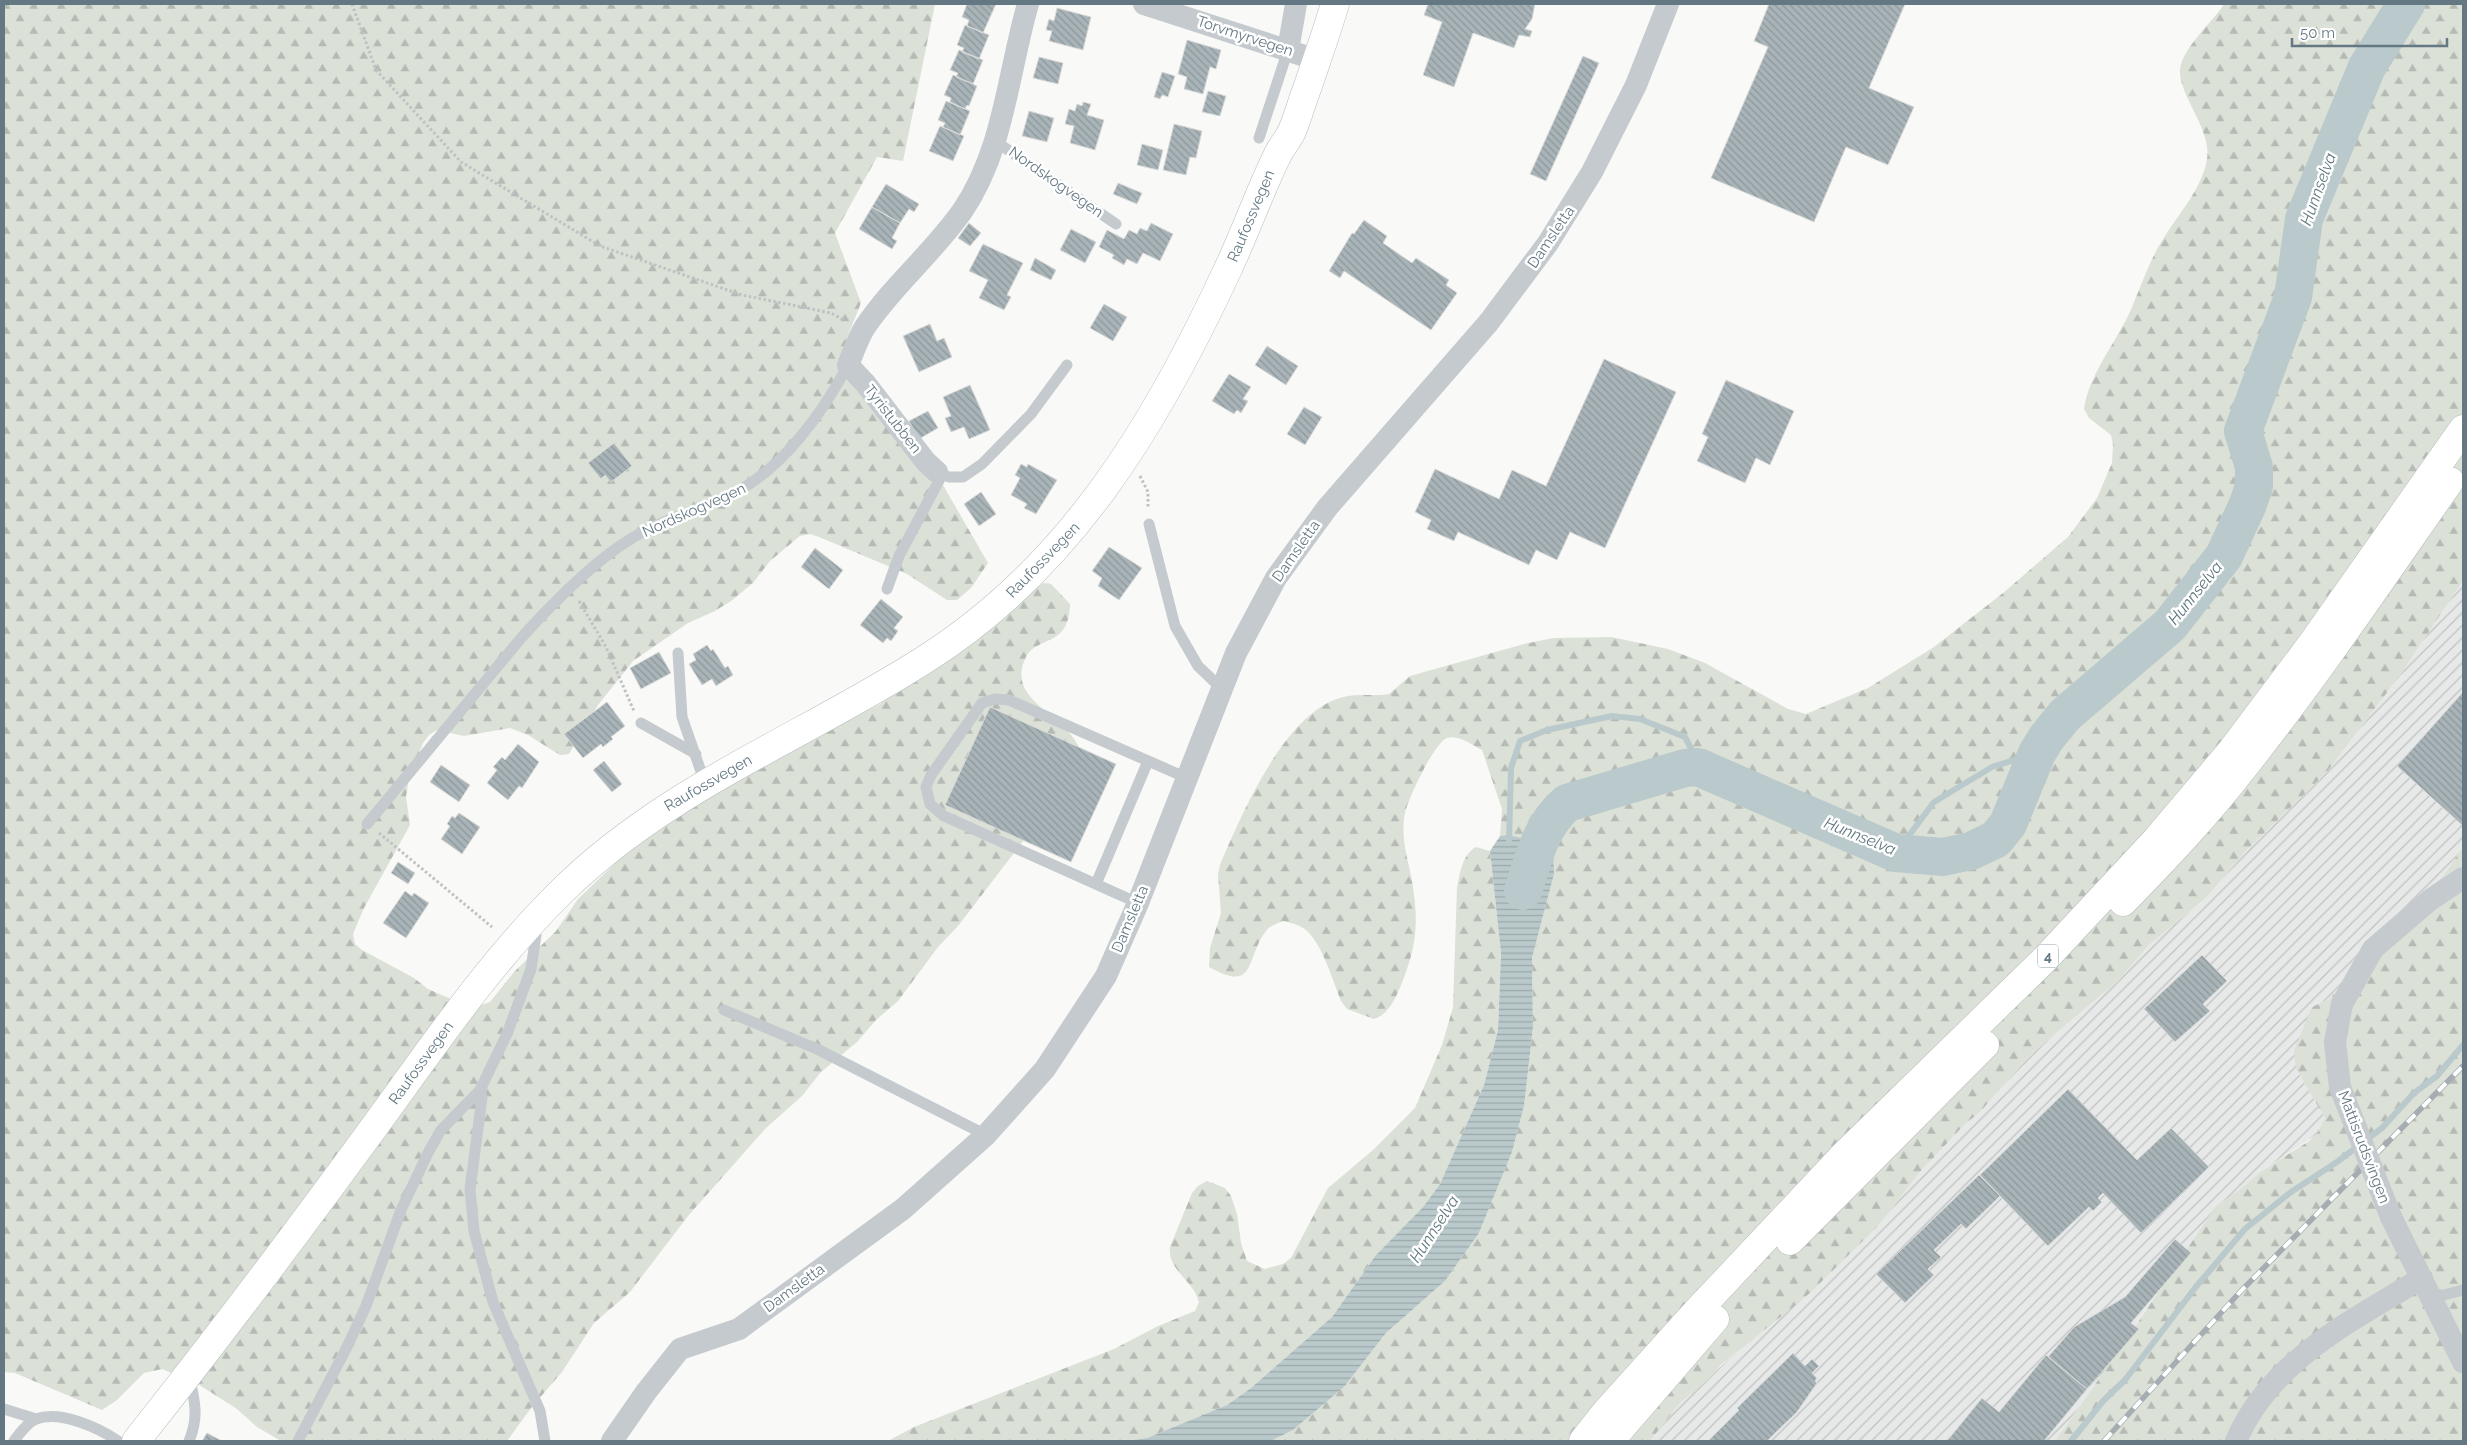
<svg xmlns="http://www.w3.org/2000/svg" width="2467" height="1445" font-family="Raleway,sans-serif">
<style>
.industrial{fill:url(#industrial-furrows)}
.forest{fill:url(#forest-firs)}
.water{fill:url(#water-rules)}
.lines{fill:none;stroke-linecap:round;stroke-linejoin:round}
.stream{stroke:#bac9cb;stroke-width:6}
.river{stroke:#bac9cb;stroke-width:38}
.building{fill:url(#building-back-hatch);stroke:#dbdbd9}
.secondary-casing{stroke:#b7bec1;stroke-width:29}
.highway-casing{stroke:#b7bcbf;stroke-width:29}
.path{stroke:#bec2c4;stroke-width:3;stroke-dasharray:2.5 2.5;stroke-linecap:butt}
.lane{stroke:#c4cacd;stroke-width:11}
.street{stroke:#c4cacd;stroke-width:22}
.secondary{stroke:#fff;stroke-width:28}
.highway{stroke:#fff;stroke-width:28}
.rail-casing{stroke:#a5adb2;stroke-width:5.5}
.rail{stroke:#fff;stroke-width:4;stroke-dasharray:11;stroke-linecap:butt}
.street-bridge{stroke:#c4cacd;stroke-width:22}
.labels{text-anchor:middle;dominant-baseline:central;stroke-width:5;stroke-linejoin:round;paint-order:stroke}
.shield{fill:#fff;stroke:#92a0a8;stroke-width:1}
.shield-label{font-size:14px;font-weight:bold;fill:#637883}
.street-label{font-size:15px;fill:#637883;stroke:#fff}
.water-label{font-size:16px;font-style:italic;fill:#5e777c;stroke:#fff}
</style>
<defs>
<pattern id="industrial-furrows" width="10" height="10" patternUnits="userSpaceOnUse" patternTransform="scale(1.25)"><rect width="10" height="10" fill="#e7e9e8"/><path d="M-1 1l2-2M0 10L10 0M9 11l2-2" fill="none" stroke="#bfc2c1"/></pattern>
<pattern id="forest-firs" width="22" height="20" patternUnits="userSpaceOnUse" patternTransform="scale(1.25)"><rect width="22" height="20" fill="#dbe1d7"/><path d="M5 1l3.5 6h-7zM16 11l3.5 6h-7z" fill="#b5bbb4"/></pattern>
<pattern id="water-rules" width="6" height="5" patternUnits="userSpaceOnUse" patternTransform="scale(1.25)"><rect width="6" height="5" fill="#bac9cb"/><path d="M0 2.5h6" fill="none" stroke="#9ba8aa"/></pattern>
<pattern id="building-back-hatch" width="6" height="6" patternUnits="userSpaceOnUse" patternTransform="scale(1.25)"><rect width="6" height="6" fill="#a9b4b9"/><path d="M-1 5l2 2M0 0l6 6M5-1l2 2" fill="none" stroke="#8d979c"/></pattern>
</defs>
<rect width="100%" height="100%" fill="#f9f9f7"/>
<path class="industrial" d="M2463,581V847L2445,873L2329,999L2312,1007L2296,1069L2325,1118L2316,1135L2260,1172L2183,1253L2120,1349L2055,1441H1650L1680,1403L1879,1225L1920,1172L1965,1124L1980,1112L2030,1055L2118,981L2149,945L2207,897L2244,853L2327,772L2398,678Z"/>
<path class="forest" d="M4,4H935L903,161L877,157L835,233L861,303L847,338L848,358L936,473L988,563L971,588L957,600H947L907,574L819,537L810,534L800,536L770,561L753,583L731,601L715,611L688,623L633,661L598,705L569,754L560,755L528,735L510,728L464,736L437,730L429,735L423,743L409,778L406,797L410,825L364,908L353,934L355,944L362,950L414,978L428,989L472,1008L490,1002L514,972L556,931L578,899L633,846L682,812L783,752L880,704L990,627L1043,583L1051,584L1070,604C1069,648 1038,635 1026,657C1005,698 1060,713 1076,742C1081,749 1083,759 1086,767L1024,840L958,926L938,947L898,1001L876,1020L857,1042L820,1073L802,1096L765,1129L688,1216L630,1292L594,1323L562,1372L531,1408L507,1441H281L257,1427L237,1409L198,1384L162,1369L144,1373L117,1400L102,1410L15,1373L4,1372Z
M2224,4H2463V581L2398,678L2327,772L2244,853L2207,897L2149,945L2118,981L2030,1055L1980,1112L1965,1124L1920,1172L1879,1225L1810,1293L1721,1365L1709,1379L1680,1403L1650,1441H1271L1293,1430L1344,1387L1386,1333L1445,1281L1479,1233L1512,1152L1524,1106L1533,1027L1532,958L1554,874L1508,835L1500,836L1502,809L1482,750C1472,745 1459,734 1447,738C1434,743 1408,799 1405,813C1400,836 1408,859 1412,881C1419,922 1417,946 1401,985C1395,999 1389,1014 1374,1019L1347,1009L1341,1001C1333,981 1323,946 1307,931C1301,925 1291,923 1283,921C1278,923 1269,926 1266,931C1245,958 1257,994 1209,967L1210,948L1221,913L1218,874L1220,865C1241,816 1282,718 1337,699C1355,692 1371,697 1389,694L1410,676L1524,644L1553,638L1611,637L1668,649L1705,663L1788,709L1806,714L1868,688L1934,647L2003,593L2068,537L2097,498L2112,463L2113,445L2111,435L2089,418L2084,409C2089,375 2114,345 2129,314C2140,290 2148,263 2162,241C2177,215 2202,190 2207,159C2212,129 2178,95 2180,69C2183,47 2213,22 2224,4Z
M1476,847L1490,851L1501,953L1498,1030L1484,1085L1440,1184L1423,1207L1376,1255L1332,1317L1251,1388L1227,1405L1147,1438L1126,1441H888L914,1427L1114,1349L1158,1326L1195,1311L1199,1302C1194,1281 1167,1270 1170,1247L1192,1193L1198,1186L1207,1181L1225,1188L1231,1196L1237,1214L1241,1243L1247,1261L1265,1269L1283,1264L1291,1258L1328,1188L1373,1150L1415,1108L1442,1045L1453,1007L1457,888C1460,873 1462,855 1476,847Z
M2463,847V1441H2055L2120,1349L2216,1206L2246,1185L2260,1172L2309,1141L2316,1135L2325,1118L2296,1069L2294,1050L2312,1007L2329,999L2445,873Z"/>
<path class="water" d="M1508,835L1539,842L1553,850L1554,874L1532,958L1533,1027L1524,1106L1512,1152L1479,1233L1445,1281L1386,1333L1344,1387L1293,1430L1271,1441H1126L1147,1438L1227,1405L1251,1388L1332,1317L1376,1255L1423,1207L1440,1184L1484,1085L1498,1030L1501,953L1490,851L1500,836Z"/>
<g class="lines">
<path class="stream" d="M1509,843L1511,768L1520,741L1547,730L1612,716L1640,719L1685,737L1698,762V767
M1896,853L1934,802L1992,767L2037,753
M2071,1441L2104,1400L2125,1380L2195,1288L2245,1229L2291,1192L2337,1162L2382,1128L2414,1093L2437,1076L2463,1045"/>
<path class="river" d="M1523,891C1534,858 1540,826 1567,803L1685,768L1698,767L1896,853L1943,857L1971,851L1996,839L2008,824L2037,753L2047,737L2065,715L2170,625L2224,556L2248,504L2254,486V467L2243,431L2293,297L2304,219L2367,67L2406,4"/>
</g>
<path class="building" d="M967,4H996L983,33L967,26L969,20L962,17Z
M1428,4H1535L1532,19L1525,29L1532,31L1530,37L1519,35L1514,48L1473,33L1454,87L1423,75L1442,22L1424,15Z
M1769,4H1905L1869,88L1914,107L1888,165L1846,147L1814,222L1711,178L1768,47L1754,41Z
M1057,8L1091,17L1083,50L1049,41L1052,31L1046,30L1049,19L1054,21Z
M965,25L989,35L979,59L962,52L964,48L957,45Z
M1187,40L1221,50L1216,69L1210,67L1203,94L1184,89L1187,77L1178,74Z
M959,50L983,60L973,84L956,77L958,73L950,70Z
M1583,56L1599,63L1546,181L1530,174Z
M1039,57L1063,63L1058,84L1033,78Z
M1162,72L1175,76L1168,97L1162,95L1160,99L1154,97Z
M953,75L977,86L969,106L967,105L965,109L950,102L951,98L944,95Z
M1208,91L1226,96L1220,116L1202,112Z
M946,101L970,111L960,135L943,127L945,123L938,120Z
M1083,102L1091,104L1087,115L1104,120L1095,150L1070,143L1074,126L1065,124L1069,109L1075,111L1077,104L1082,106Z
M1029,111L1054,118L1047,142L1022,136Z
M1174,124L1202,131L1196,158L1190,157L1186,175L1163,170Z
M940,126L964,136L953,161L929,151Z
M1142,144L1163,150L1158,170L1137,165Z
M1118,183L1142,193L1137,204L1113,194Z
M886,184L919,204L914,212L909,209L900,223L872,207Z
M872,207L900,223L892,238L897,241L892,249L859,229Z
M1364,220L1387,236L1383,243L1412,263L1416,258L1449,280L1446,285L1457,293L1431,330L1344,271L1340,278L1329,271L1352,233L1354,234Z
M969,223L981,233L970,246L958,238Z
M1151,223L1173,234L1160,261L1143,253L1137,264L1127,259L1124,265L1112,258L1114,255L1099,247L1107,230L1124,239L1129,230L1137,234L1140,228L1147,231Z
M1071,229L1096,242L1085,263L1060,250Z
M983,244L1023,263L1007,295L1011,297L1004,310L979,298L988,280L969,271Z
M1035,258L1056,270L1051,280L1030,270Z
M1104,304L1127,317L1113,341L1090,328Z
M930,324L937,341L944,338L952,357L919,372L903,336Z
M1267,346L1298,366L1286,385L1255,365Z
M1604,359L1676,392L1605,548L1570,532L1557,560L1536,550L1529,565L1458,532L1454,541L1427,529L1431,520L1415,512L1435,469L1499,499L1512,470L1546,486Z
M1229,374L1251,387L1243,399L1248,401L1241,413L1237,410L1234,414L1212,401Z
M1726,380L1794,411L1770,465L1756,458L1745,483L1697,461L1708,437L1702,434Z
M970,385L990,430L969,439L964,427L951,432L945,418L951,416L943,397Z
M1304,407L1322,417L1305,445L1287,434Z
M928,411L938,428L919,439L909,421Z
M614,443L632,466L611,482L605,475L601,479L588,463Z
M1021,464L1027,467L1028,464L1057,480L1036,514L1024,508L1027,504L1011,495L1020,478L1015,475Z
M981,492L996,514L979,526L964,504Z
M1109,547L1142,568L1119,600L1098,586L1102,578L1092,571Z
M815,548L843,570L829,589L801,567Z
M881,599L903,617L894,628L898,631L891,641L887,638L883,643L860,625Z
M707,645L711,651L713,649L725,668L728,666L733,675L716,686L712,679L702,685L689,664L696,660L693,654Z
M659,652L671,673L641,689L630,668Z
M2463,692V826L2397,766Z
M607,702L625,726L611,737L613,739L603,747L601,744L583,758L564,734Z
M990,707L1116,764L1071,862L945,805Z
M518,744L539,762L522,788L519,786L508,800L487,783L497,770L493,767L502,757L505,760Z
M604,761L622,784L612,792L593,770Z
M441,765L470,785L459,802L430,782Z
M459,813L480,827L462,854L441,839L450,826L447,824L452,816L455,818Z
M398,862L415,873L408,884L391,873Z
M405,891L412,896L414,893L429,903L406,938L383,923Z
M2202,955L2227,981L2203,1004L2210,1011L2175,1042L2144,1009Z
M2068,1089L2137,1160L2171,1128L2209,1167L2141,1233L2103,1193L2098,1198L2102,1202L2093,1211L2089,1207L2048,1246L1980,1175Z
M1979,1175L2000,1196L1966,1229L1961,1224L1934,1250L1941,1257L1928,1269L1934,1275L1905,1303L1876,1274Z
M2175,1239L2191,1253L2131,1323L2139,1329L2087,1389L2048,1357L2074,1327L2125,1297Z
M1793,1353L1805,1366L1812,1359L1819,1366L1812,1373L1817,1378L1815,1381L1817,1383L1797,1412L1767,1441H1708L1739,1410L1737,1408Z
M2046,1355L2087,1389L2044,1441H1947L1982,1398L1999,1412Z
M207,1433L222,1441H202Z"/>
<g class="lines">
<defs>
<path id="secondary" d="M136,1441C216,1340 293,1238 369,1134C430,1051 487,965 560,893C664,789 802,738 924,660C1070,568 1156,424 1227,271C1245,233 1259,193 1277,156C1281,147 1288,140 1292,131C1298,117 1302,101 1308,86C1317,59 1327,31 1335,4"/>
<path id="highway" d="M2123,902C2165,859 2207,815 2244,767C2317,675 2383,577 2450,481
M1790,1241L1985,1045
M1583,1441L1606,1412L1699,1309L1843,1156L2046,958L2156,840L2232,750L2313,642L2463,429
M1610,1441L1715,1319"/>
</defs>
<use href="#secondary" class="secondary-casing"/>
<use href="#highway" class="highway-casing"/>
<path class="path" d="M352,4L376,70L461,162L600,246L742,295L831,313L844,320
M1140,476L1148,492V508
M579,601L606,647L634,711
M379,833L492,927"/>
<path class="lane" d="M1259,138L1288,50
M995,141L1116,224
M937,472L949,477H963L982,464L1031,414L1067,365
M1149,524L1175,626L1198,666L1222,689
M887,589L899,556L942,475
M678,653L682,717L705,783
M641,723L696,754
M367,824L522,637C552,604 592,563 629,540C661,520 696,511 730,495C781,471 822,414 848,365
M1096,884L1148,761
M1138,903L944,816L930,804L926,787L931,775L982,703L995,699L1009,700L1187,778
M724,1010L817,1049L986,1135
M480,1090L482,1098L470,1189L474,1231L493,1302L540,1411L545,1441
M2432,1298L2463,1290
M189,1376C195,1400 199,1418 189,1441
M4,1409L36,1419
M14,1441C19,1434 27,1423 36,1419C60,1410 99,1428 118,1441
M298,1441L347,1347L366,1306L401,1210L429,1151L441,1130L480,1090L507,1034L531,969L536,935L532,925"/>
<path class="street" d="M1144,4L1317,60
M1288,50L1296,4
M937,472L926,462L865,383L848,365C853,353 858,338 865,327C893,285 934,252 963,210C1004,149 1008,73 1028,4
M2340,1087L2335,1042L2342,1004L2373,949L2430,900L2463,878
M2391,1217L2463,1362
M612,1441L646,1392L680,1349L739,1329L903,1209L986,1135L1045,1069L1106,976L1138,903L1236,653L1276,578L1327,508L1489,322L1548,243L1592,172L1636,85L1668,4
M2236,1441C2270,1361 2351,1321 2422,1278"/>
<use href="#secondary" class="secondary"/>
<use href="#highway" class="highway"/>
<defs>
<path id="rail" d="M2104,1441L2240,1292L2463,1066"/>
</defs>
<use href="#rail" class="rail-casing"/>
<use href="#rail" class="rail"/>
<path class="street-bridge" d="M2340,1087L2391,1217"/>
</g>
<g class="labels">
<rect class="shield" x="2038" y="944.5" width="20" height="23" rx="4"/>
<g class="shield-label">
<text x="2048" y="956">4</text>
</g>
<g class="street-label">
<text transform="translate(1245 36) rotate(18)">Torvmyrvegen</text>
<text transform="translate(1056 182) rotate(35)">Nordskogvegen</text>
<text transform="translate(1251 216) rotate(-67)">Raufossvegen</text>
<text transform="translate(1551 237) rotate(-56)">Damsletta</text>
<text transform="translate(893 419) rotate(52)">Tyristubben</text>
<text transform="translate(694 510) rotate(-24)">Nordskogvegen</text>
<text transform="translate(1296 551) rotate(-55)">Damsletta</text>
<text transform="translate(1043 560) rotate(-46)">Raufossvegen</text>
<text transform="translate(708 783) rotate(-30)">Raufossvegen</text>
<text transform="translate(1130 919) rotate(-67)">Damsletta</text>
<text transform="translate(421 1063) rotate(-54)">Raufossvegen</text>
<text transform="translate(2364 1147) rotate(69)">Mattisrudsvingen</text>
<text transform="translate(794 1288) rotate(-36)">Damsletta</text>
</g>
<g class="water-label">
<text transform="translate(2318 189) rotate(-70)">Hunnselva</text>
<text transform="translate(2195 593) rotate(-51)">Hunnselva</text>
<text transform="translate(1860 836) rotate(22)">Hunnselva</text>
<text transform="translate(1434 1229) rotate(-57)">Hunnselva</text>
</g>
</g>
<rect width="2467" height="1445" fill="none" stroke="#637883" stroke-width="10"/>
<path d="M2292 38v8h155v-8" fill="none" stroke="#637883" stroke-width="2.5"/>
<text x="2300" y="38" font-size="15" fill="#637883" stroke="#ffffff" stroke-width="4" paint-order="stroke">50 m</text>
</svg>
